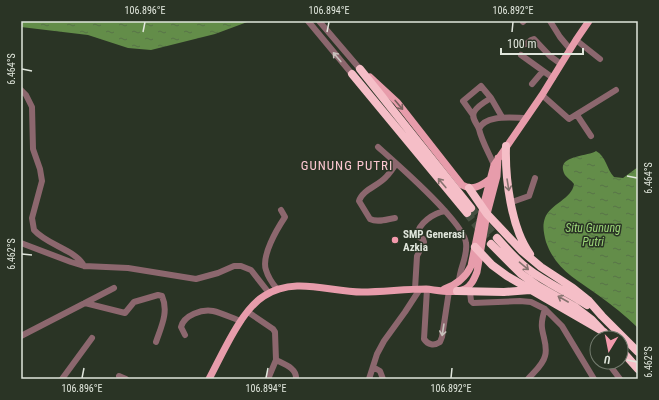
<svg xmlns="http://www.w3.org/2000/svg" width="659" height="400" font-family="'Roboto Condensed',sans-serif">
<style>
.water{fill:url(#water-ripples)}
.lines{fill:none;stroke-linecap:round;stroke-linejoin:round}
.highway-tunnel{stroke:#454f40;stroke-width:8;stroke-dasharray:8 4;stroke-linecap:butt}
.minor{stroke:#8c676e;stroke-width:6}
.major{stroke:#e79cab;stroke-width:7}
.highway{stroke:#f5bec7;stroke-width:8}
.oneway{stroke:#c7c0bb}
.oneway2{stroke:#765e5b}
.oneway3{stroke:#85726e}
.ticks{fill:none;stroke:#e0e6dc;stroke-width:1.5}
.poi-dot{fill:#f39aac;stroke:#2a3425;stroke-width:1.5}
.labels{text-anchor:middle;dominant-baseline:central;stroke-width:3;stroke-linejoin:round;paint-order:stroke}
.poi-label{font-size:11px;font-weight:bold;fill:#e0e6dc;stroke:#2a3425;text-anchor:start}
.water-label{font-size:12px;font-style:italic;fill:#9bd477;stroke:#2a3425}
.quarter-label{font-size:13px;letter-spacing:1px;fill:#fbc7d0;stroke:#2a3425}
.neatline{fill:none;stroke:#e0e6dc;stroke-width:1.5}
.ticks-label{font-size:10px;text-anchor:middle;fill:#e0e6dc}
</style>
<defs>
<pattern id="water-ripples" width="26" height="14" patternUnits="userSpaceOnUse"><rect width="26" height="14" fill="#638d49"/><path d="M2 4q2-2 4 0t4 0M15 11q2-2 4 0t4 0" fill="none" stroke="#587447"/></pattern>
</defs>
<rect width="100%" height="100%" fill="#2a3425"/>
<path class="water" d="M21,21H250L215,34L151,50L128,48L88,35L21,27Z
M596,151C606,156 607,170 614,177L623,178L638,167V328C626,316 612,305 598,295C575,278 556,270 546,242C544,234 542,226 545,218C550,204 572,199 574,184C571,180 567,178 565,175C554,155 587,157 596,151Z"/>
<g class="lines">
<path class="highway-tunnel" d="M471,208L497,238
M467,213L491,244"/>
<path class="minor" d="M308,21L352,74
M319,21L360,69
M550,21L560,37L570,49
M523,22L524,21
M576,40L600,59
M526,44L531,40L534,39L550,56L561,64
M521,55L553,78
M532,84L543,71
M21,90L26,95L32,107L33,149L40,169L42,181L32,218L34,230C47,245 76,250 84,266
M542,95L569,119L616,90
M491,98C486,101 477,106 474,112C471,119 477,123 479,129C482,142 489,153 494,165
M473,115L463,101L481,86L491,98L502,117
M577,115L591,136
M479,129C485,114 513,118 526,118
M378,147C397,164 464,222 466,243C468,257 459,269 459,282
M512,202L529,196L535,178
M395,218C387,219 378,223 370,219L359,201C362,190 378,186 386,177C390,173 393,168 396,164
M21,243L71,262L84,266L128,268L196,279L218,273L234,266H241L251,270L269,293
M277,289C272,283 268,277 266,270C261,256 277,229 285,217L281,210
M415,289L417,256L424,242L423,239L417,236C418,223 434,213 445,211
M427,289L424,339C428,345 434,346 440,342L442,337L449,291
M470,292L471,301L473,303L520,301L531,302L545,309L562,326L594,379
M85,303L125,313L134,302L158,295L162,296C169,312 161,327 156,342
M248,312L273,329L275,332L276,360L268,379
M185,335L181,327C184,315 202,309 213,311C222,313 232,318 241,321
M21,336L114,288
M276,360C284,364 297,368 296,379
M373,367L380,371L383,379
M611,367L620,379
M119,376L126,379
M62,379L92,338
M369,379L377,354L384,341L405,312L420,289
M528,379C534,372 543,365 545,356C548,347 543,337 542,328C541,321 543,315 545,309"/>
<path class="major" d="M370,77L397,102L462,185C472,191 481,186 490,179
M444,289C456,285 465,279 471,266L483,207L494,165L542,95L576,40L589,21
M209,379C222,355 241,310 264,296C295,276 329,292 362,292C383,292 405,289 426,289C437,290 455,294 465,289C472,285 474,279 477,272L487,214L497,176L498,158"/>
<path class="highway" d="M360,69L471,208
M352,74L467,213
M506,146C505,178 511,228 530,254
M469,188L487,214L522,251L541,267L573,288L588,300L602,316L638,352
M497,238C507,249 516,260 528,269C546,283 568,292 587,305
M491,244L521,274L538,286L575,307L592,320L609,338
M475,247L492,265L507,276L604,332
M457,291L504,292L530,290
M621,350L638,369"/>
</g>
<defs><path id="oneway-shaft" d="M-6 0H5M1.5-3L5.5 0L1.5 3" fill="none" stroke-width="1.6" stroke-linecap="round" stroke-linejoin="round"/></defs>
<g class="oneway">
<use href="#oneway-shaft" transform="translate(337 57) rotate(-130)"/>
<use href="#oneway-shaft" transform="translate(443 330) rotate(99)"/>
</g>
<use class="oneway2" href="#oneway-shaft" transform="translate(399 105) rotate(50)"/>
<g class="oneway3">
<use href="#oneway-shaft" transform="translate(442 183) rotate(-130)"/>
<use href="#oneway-shaft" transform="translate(508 185) rotate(81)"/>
<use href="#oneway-shaft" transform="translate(524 266) rotate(40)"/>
<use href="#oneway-shaft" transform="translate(563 299) rotate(-150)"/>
</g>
<path class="ticks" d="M143,32L145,22M327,32L329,22M512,32L513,22M22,69L32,71M627,176L637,178M22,254L32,255M627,360L637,362M82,378L84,368M266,378L268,368M451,378L452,368"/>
<circle class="poi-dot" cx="395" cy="240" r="4"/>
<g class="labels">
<g class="poi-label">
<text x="403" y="234">SMP Generasi<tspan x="403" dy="13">Azkia</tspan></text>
</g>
<g class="water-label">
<text x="593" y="228">Situ Gunung<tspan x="593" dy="14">Putri</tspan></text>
</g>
<g class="quarter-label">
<text x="347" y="165">GUNUNG PUTRI</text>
</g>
</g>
<rect width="659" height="400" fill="none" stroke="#2a3425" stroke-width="44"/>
<g transform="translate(609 350) rotate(190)"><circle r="19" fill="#2a3425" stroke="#737b6e"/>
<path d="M0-3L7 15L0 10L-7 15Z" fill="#f39aac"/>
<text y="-6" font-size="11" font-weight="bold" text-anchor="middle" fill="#e0e6dc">U</text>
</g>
<path d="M501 48v6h82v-6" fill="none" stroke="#e0e6dc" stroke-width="2"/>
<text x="507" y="48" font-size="12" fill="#e0e6dc" stroke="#2a3425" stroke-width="3" paint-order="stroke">100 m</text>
<rect x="22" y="22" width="615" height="356" class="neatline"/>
<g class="ticks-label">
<text x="145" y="14">106.896°E</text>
<text x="329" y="14">106.894°E</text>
<text x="513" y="14">106.892°E</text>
<text transform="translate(11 69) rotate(-90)" y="4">6.464°S</text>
<text transform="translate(648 178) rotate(-90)" y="4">6.464°S</text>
<text transform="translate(11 254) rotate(-90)" y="4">6.462°S</text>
<text transform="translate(648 362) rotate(-90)" y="4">6.462°S</text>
<text x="82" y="392">106.896°E</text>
<text x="266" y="392">106.894°E</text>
<text x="451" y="392">106.892°E</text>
</g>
</svg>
